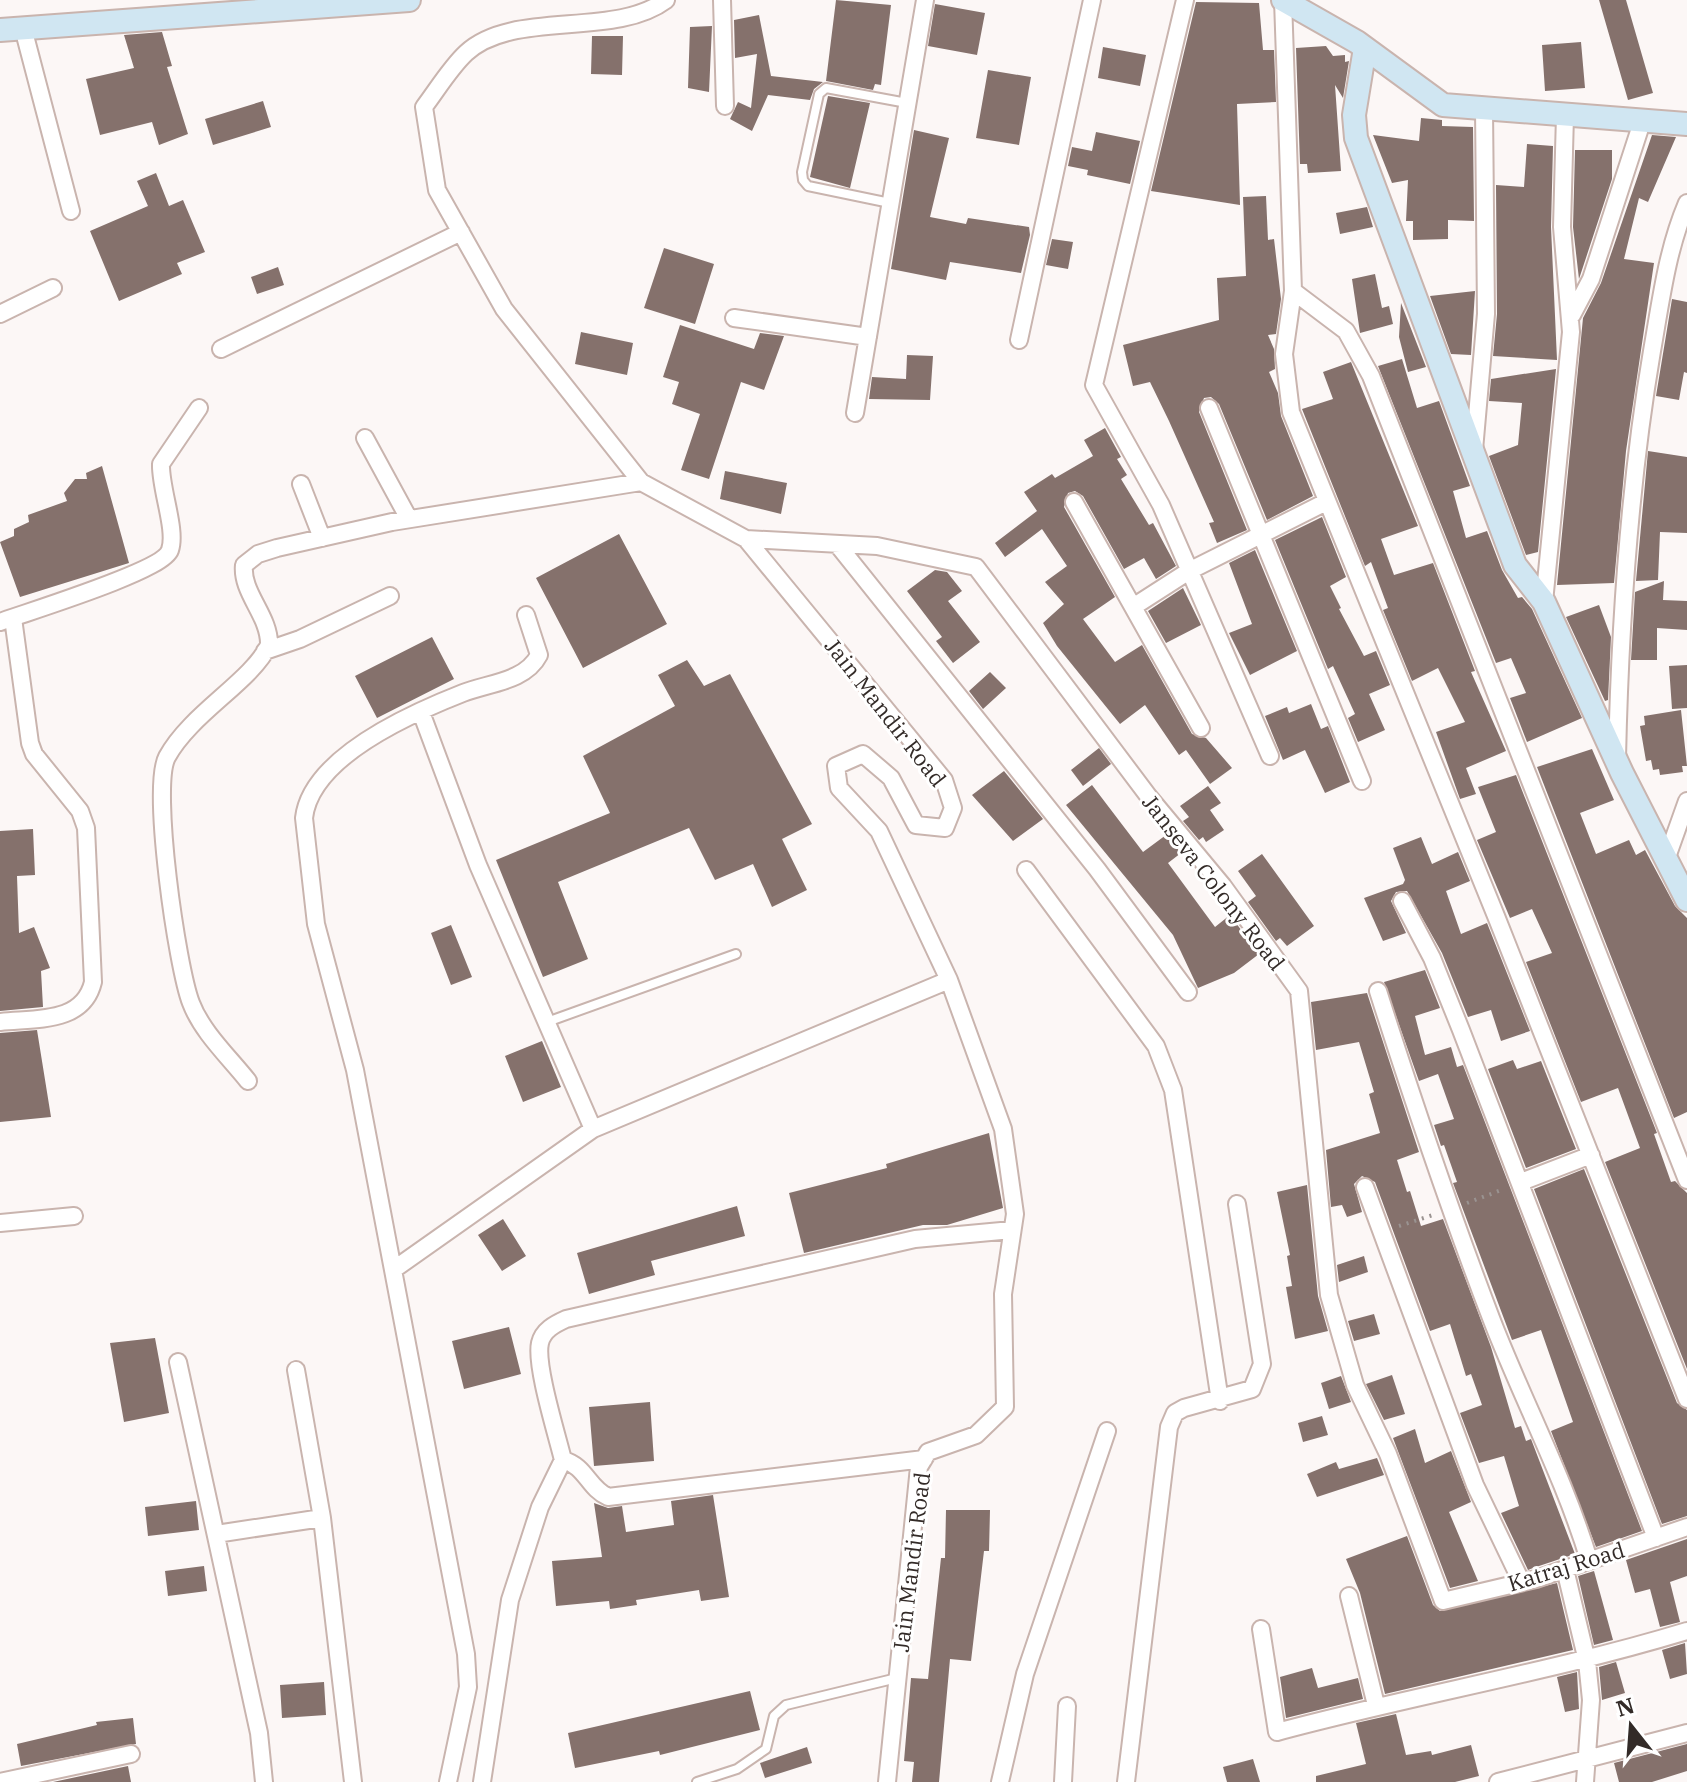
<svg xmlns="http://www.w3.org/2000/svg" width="1687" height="1782" font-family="'IBM Plex Serif',serif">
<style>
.building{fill:#85716c}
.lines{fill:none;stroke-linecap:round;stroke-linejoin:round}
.lane-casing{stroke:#c9b4ae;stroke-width:12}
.street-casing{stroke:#c9b4ae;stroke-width:20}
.secondary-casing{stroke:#c9b4ae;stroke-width:26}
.path{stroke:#9a9391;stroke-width:4;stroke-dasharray:2 6;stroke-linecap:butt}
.lane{stroke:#fff;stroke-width:8}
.street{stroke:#fff;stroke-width:16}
.secondary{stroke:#d0e6f2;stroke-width:22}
.labels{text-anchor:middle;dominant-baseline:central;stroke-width:6;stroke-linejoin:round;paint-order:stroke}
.street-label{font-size:22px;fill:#332b28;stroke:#fff}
</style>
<rect width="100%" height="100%" fill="#fcf7f6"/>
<path class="building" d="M836,0L891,5L881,85L875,84L873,90L826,81Z
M1599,0H1626L1653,93L1628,100Z
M1196,2L1259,3L1263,50H1274L1276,102L1237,104L1240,205L1151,191Z
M935,4L985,13L977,55L928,46Z
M759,15L771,76L823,82L814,89L810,100L768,95L752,131L730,119L738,102L751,108L757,54L735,58L734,20Z
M712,26L709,92L688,88L690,27Z
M162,32L172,66L167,67L188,134L159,145L152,122L100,135L86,79L134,68L124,35Z
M592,36H623L622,75L591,74Z
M1581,42L1585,88L1545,91L1542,45Z
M1326,46L1333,56L1345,55V62L1349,61L1343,98L1335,85L1341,171L1308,173L1307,164H1300L1296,48Z
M1103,47L1146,55L1140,86L1098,78Z
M988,70L1031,77L1019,145L976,138Z
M828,96L870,103L850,188L810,177Z
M263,101L271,127L213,145L205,119Z
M1421,118L1442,120V126L1473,127L1474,221L1448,220V239L1413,240V221H1406L1408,180L1392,183L1373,135L1419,141Z
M914,130L949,138L930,217L966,224L968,218L1029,227L1030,235L1021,273L950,262L946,280L891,269Z
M1096,132L1140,141L1130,184L1087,175L1088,170L1068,166L1072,147L1092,151Z
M1652,135L1676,137L1648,202L1639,198L1624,259L1654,263L1626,451L1614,583L1557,585L1583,318L1601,283Z
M1527,144L1553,146L1551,227L1557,360L1493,356L1497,314L1496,185L1524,187Z
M1575,150H1612V179L1579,279L1573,227Z
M156,173L169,206L183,200L205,252L177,263L182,274L119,301L90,231L148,206L137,181Z
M1266,196L1268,240L1274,239L1281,299L1276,334L1268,335L1274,349L1275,369L1269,372L1278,393L1281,416L1313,496L1267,520L1219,404L1211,397L1204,398L1199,412L1247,530L1217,543L1209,523L1214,522L1169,421L1150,382L1133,386L1123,345L1219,320L1217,278L1246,276L1243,197Z
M1367,207L1373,227L1340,234L1336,213Z
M1052,239L1073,242L1068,269L1046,265Z
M664,248L714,264L695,324L644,308Z
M278,267L284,285L257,294L251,277Z
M1375,274L1382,308L1389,306L1393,324L1360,333L1352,279Z
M1475,291L1471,355L1451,354L1430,296Z
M1672,299L1687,302V373L1684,372L1679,400L1656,396Z
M1401,303L1426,367L1408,372L1399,337Z
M680,325L754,349L760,333L784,336L764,390L741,382L709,479L681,470L700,414L672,404L679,382L663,377Z
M581,332L633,343L627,375L575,364Z
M907,355L933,356L930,400L869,399L872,377L906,379Z
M1402,359L1417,408L1439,401L1470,486L1453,491L1466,538L1487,531L1502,570L1518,598L1522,597L1532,609L1582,718L1527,742L1510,698L1526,693L1511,658L1496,663L1378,366Z
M1351,362L1418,526L1381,539L1394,575L1433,563L1475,671L1471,672L1506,751L1466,768L1476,794L1460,799L1436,732L1465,722L1438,668L1412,681L1383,610L1388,608L1371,562L1365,566L1302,409L1333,399L1323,372Z
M1556,369L1538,552L1526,555L1489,456L1518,445L1522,403L1489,401L1491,379Z
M1105,428L1121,457L1117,459L1127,475L1121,479L1149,525L1153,523L1176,566L1156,579L1144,558L1124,569L1083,496L1075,491L1068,493L1064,507L1115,597L1083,619L1115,662L1142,645L1192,734L1206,738L1232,768L1210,784L1186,750L1179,755L1145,705L1120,724L1057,646L1043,623L1064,604L1045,582L1067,566L1042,529L1005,557L995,543L1037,511L1024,492L1052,474L1055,478L1093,456L1084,440Z
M1648,451L1687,457V533L1660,532L1658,580L1636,581Z
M102,466L129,563L20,597L0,542L14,536V529L29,522L28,515L67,501L64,493L75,479H87L86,473Z
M725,471L787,483L781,514L720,499Z
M1322,517L1346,577L1330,586L1341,608L1339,609L1364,656L1376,651L1390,685L1369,694L1385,730L1358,742L1348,718L1355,714L1333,666L1328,669L1275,540Z
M619,534L667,624L583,668L536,578Z
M1255,550L1297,651L1250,675L1229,633L1252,624L1229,563Z
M935,570L947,572L962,591L948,601L980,642L953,663L936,641L942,637L907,591Z
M1664,581L1663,600L1687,601V630L1657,628V660H1631L1635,592Z
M1183,588L1201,625L1166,643L1148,611Z
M1599,605L1611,637L1608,700L1605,701L1566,617Z
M432,637L454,679L377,718L355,676Z
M687,660L704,686L730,674L812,824L782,839L807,890L772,907L753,864L715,880L689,828L558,882L588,959L543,977L496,860L610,813L583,756L675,706L658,675Z
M1687,665V708L1672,709L1669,666Z
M990,672L1006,688L983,709L969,691Z
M1311,704L1321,729L1328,726L1350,782L1325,793L1305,750L1283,760L1265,716L1287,707L1289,713Z
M1681,710L1687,766H1682L1683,772L1660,775L1659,769L1653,770L1651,760L1646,761L1640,726L1645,725L1644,716Z
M1099,748L1111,764L1083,786L1071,770Z
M1592,749L1614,800L1580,813L1596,854L1629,840L1636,855L1645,850L1675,906L1687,918V1112L1674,1118L1537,767Z
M1004,771L1043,819L1013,841L972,795Z
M1516,775L1657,1133L1654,1134L1671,1182L1675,1181L1687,1193V1369L1605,1162L1640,1148L1618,1088L1581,1102L1526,962L1552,953L1532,909L1510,918L1477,840L1496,832L1478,787Z
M1092,785L1143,852L1166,835L1181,853L1168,863L1215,927L1230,915L1259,954L1234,973L1198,988L1173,935L1066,805Z
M1208,786L1221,803L1210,810L1224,830L1206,842L1203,837L1199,840L1183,821L1189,817L1180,806Z
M33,829L35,875L17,876L19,933L34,927L50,968L41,971L43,1007L0,1011V831Z
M1421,837L1432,864L1458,852L1470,881L1446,891L1461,934L1487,923L1530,1031L1501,1041L1491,1010L1468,1017L1442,953L1407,891L1396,892L1391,901L1406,933L1383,941L1364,898L1403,884L1405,880L1393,848Z
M1262,854L1314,926L1287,946L1280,938L1276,941L1248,902L1256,896L1238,871Z
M451,925L472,977L451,985L431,933Z
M1425,970L1440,1008L1415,1016L1425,1055L1451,1047L1457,1067L1463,1065L1642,1531L1596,1547L1551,1431L1573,1422L1541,1330L1512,1340L1453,1183L1457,1182L1444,1145L1441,1146L1434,1125L1454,1119L1438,1074L1419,1081L1384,982Z
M1367,993L1419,1152L1397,1160L1407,1192L1410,1191L1421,1226L1443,1219L1491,1347L1515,1428L1521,1426L1526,1441L1531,1439L1575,1554L1533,1568L1528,1570L1501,1513L1519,1506L1504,1456L1479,1463L1460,1413L1482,1405L1471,1374L1466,1376L1450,1324L1430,1331L1375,1182L1362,1176L1354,1184L1362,1212L1347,1217L1342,1205L1331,1207L1326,1150L1380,1133L1369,1094L1374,1092L1359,1042L1316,1050L1311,1002Z
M37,1030L51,1117L0,1122V1033Z
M542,1041L561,1087L523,1102L505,1056Z
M1513,1060L1517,1069L1541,1061L1576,1149L1526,1168L1488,1069Z
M989,1133L1003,1208L947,1225H923L804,1253L789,1193L887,1168L886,1164Z
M1584,1169L1677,1403L1687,1410V1516L1662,1524L1534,1189Z
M1307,1185L1318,1296L1328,1331L1295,1339L1286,1287L1292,1286L1287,1256L1290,1255L1277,1192Z
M737,1206L745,1236L651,1261L655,1275L589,1294L577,1253Z
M503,1219L526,1256L502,1271L478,1235Z
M1364,1256L1368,1272L1339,1282L1337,1265Z
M1374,1314L1380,1334L1354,1341L1348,1321Z
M509,1327L521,1374L464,1389L452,1341Z
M155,1338L169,1413L124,1422L110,1343Z
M1392,1375L1405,1414L1384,1420L1366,1384Z
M1341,1376L1351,1402L1329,1409L1321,1383Z
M650,1402L654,1461L594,1466L589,1407Z
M1322,1416L1328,1435L1303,1442L1298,1423Z
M1415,1429L1425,1463L1451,1451L1471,1502L1449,1512L1478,1581L1450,1588L1393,1438Z
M1377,1458L1384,1475L1317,1497L1307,1474L1336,1462L1339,1469Z
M713,1495L729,1597L701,1601L699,1590L636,1600L637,1605L610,1609L609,1601L556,1606L552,1561L602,1557L594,1503L608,1508L622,1506L626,1532L674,1525L671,1501Z
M196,1501L199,1530L148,1536L145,1507Z
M946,1510H990L989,1551H984L971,1661L950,1659L939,1782H912L914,1762L904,1761L911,1678L928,1679L941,1558H945Z
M1407,1536L1433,1605L1440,1611L1557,1583L1573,1650L1385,1694L1360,1593L1346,1559Z
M1687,1539V1576L1670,1582L1680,1622L1660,1627L1650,1589L1635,1593L1626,1560Z
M204,1566L207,1591L168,1596L165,1571Z
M1594,1571L1613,1640L1594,1645L1578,1576Z
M1685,1643L1687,1674L1670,1679L1662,1650Z
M1616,1662L1625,1693L1602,1700L1599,1667Z
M1312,1668L1318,1688L1358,1678L1363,1699L1286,1718L1280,1677Z
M1577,1672L1579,1709L1565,1712L1557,1677Z
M324,1682L326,1715L282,1718L280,1685Z
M750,1691L760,1730L660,1755L659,1751L575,1768L568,1733Z
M1396,1714L1406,1755L1431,1751L1432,1755L1471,1745L1479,1776L1455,1782H1316V1776L1366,1764L1356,1723Z
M133,1718L136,1744L21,1766L17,1744L97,1725L96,1722Z
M1687,1744V1771L1652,1782H1619L1614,1763Z
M807,1747L812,1763L765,1778L760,1763Z
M1253,1759L1260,1782H1227L1223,1767Z
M128,1766L131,1782H53Z"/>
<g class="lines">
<defs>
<path id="lane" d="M890,203L808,186L803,180L802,172L819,94L826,88L907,103
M547,1022L736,954
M697,1782L737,1769L766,1749L774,1716L786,1705L897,1678"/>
<path id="street" d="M666,0C614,39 513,9 466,53C450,68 437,90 424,107L437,190L504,309L641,482L746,539L944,780L953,808L945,828L916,825L891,778L863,754L836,766L839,788L879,831L949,980L1003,1129L1015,1214L1003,1294L1005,1407L976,1435L928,1452L919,1467L887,1782
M722,0L725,106
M1185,0L1094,385L1161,505L1270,756
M1283,0L1293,291L1284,354L1291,412L1496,916L1687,1399
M23,28L71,211
M1293,291L1346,331L1371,376L1687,1180
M0,314L53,288
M1572,315L1591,279L1642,122
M734,318L868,337
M1019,340L1092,0
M221,349L461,232
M1209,408L1362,781
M855,413L925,0
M365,438L409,519
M1474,450L1486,314L1484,108
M301,484L322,538
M1074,502L1201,728
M746,539L877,546L976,567L1149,797L1223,886L1299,991L1329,1295L1355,1385L1388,1454L1443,1601L1536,1579L1687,1527
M837,544L1097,869L1188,992
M1544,602L1571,332L1562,227L1565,115
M1133,607L1189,571L1326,502
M0,622C27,612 163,571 170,550C177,530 160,488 161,464L199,408
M265,651L300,639L390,596
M421,712L478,865L593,1129L949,980
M1617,758C1620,621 1629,486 1652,351C1661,300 1667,250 1687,203
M1666,860L1687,801
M1026,870L1156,1046L1173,1090L1220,1401
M1402,901L1432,958L1461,1030L1656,1538
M1378,991C1413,1101 1450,1211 1491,1318C1522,1399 1564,1477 1589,1560
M0,1022C35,1018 83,1024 93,982L86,828L80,811L34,754L30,743L13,618
M248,1081C229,1057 202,1032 191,1003C177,967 151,787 167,757C191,713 251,682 269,645C270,616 241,593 244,565L258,554L277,548L392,522L641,482
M1521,1182L1591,1155
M1365,1187L1475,1485L1521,1581
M0,1223L74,1216
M393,1270L593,1129
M178,1362L259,1733L264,1782
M296,1370L322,1518L353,1782
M924,1459L608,1497C588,1488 586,1466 563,1460C557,1435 535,1365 540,1343C543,1330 555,1324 566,1319L915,1239L1012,1230
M216,1534L322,1518
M1565,1569L1587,1661L1591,1700L1585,1782
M1349,1596L1376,1705
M1261,1629L1277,1732C1414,1695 1552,1672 1687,1631
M0,1782L131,1754
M448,1782L468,1687L466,1654L355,1070L316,924L304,818C311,757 412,713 463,693C488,683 525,682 539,655L526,615
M482,1782L510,1600L540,1507L563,1460
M1000,1782L1025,1674L1107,1431
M1063,1782L1067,1706
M1126,1782L1169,1427L1175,1413L1184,1408L1252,1389L1262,1364L1237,1204
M1498,1782L1687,1733"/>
<path id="secondary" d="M1283,0L1357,42L1443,105L1687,124
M0,30L409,0
M1365,48L1354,115L1356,138L1515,565L1544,602L1622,773L1687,900"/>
</defs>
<use href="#lane" class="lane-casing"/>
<use href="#street" class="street-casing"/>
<use href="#secondary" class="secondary-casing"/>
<path class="path" d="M1467,1203L1504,1189
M1399,1226L1436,1214"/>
<use href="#lane" class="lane"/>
<use href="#street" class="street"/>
<use href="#secondary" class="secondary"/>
</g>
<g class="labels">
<g class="street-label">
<text transform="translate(886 712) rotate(52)">Jain Mandir Road</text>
<text transform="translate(1214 882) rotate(52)">Janseva Colony Road</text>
<text transform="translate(911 1562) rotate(-83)">Jain Mandir Road</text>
<text transform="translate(1566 1566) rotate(-17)">Katraj Road</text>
</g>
</g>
<g transform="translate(1631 1726) rotate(343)" stroke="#ffffff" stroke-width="6" paint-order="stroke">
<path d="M0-6L14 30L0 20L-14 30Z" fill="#332b28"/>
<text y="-12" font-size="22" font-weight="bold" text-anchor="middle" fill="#332b28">N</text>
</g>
</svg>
